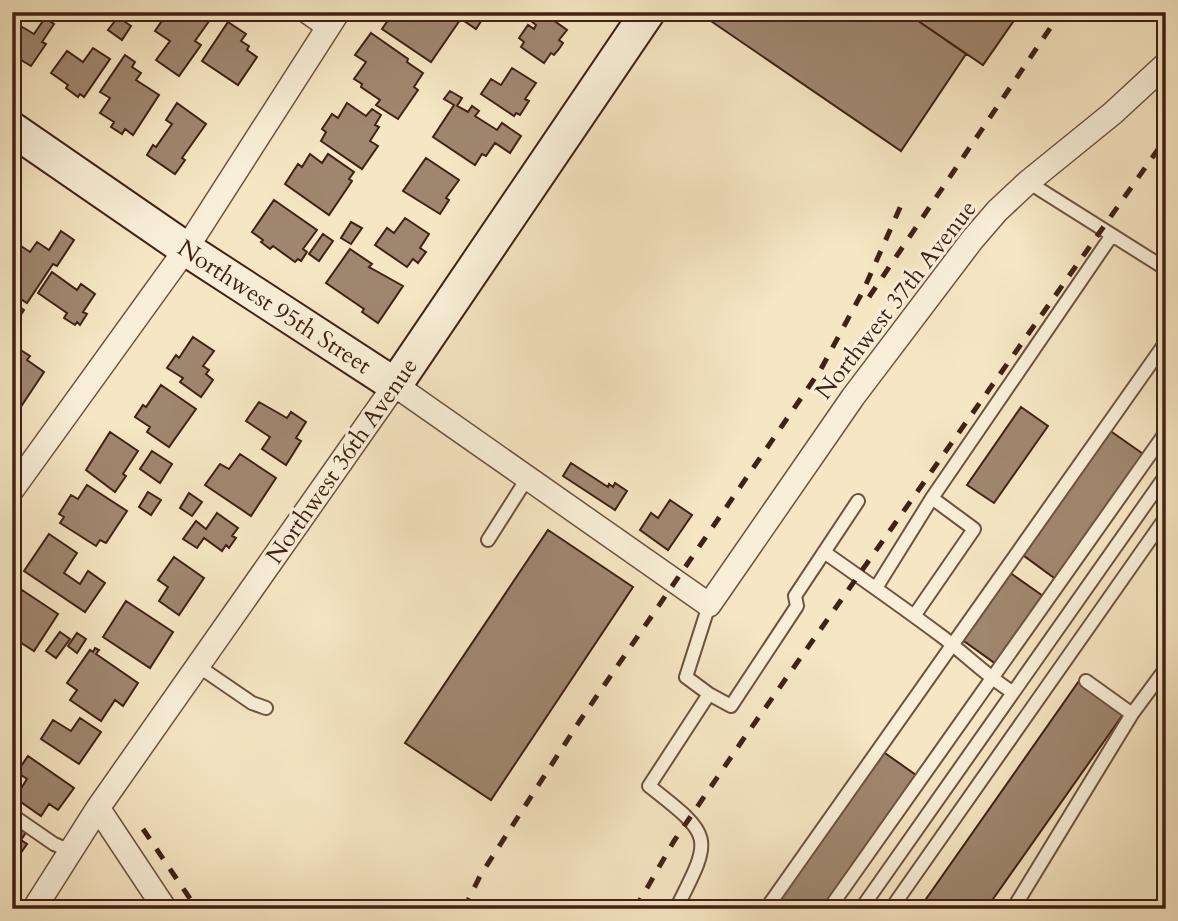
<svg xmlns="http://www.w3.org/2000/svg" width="1178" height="921" font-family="Cardo,serif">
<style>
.building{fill:#9f876f;stroke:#402115;stroke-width:2}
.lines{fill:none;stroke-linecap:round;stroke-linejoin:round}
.lane-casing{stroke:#6e5240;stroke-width:16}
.street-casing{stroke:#6e5240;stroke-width:26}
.secondary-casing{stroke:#402115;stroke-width:37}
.lane{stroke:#f9efd8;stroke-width:12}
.street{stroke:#f9efd8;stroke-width:23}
.secondary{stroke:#f9efd8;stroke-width:33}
.rail{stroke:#402115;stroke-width:5;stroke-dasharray:12 12;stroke-linecap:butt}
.labels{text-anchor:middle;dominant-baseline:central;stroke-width:6;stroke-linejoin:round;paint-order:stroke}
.street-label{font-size:24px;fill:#402115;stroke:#f9efd8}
</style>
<rect width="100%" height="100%" fill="#f6e6c3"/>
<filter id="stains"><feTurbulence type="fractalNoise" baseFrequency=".00286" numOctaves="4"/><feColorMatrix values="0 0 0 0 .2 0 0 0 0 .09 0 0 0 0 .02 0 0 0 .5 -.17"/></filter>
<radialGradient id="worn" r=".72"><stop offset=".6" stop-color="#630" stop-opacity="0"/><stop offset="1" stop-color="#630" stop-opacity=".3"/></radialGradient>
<path class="building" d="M168,12H205L212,17L195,41L201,45L179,76L156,60L170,41L155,31Z
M399,12H448L460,20L431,62L382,29L393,13L397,16Z
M451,12H475L483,18L476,29Z
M520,12H542L567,30L559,40L563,43L559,49L554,55L551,53L544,63L521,47L524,42L519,38L528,25L534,29L536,25Z
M708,12H905L966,54L901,151L705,17Z
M905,12H1020L983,65Z
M118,17L131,26L122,40L108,30Z
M45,18L54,24L42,42L46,44L31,66L21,60L18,63L12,59V21L34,34Z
M228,22L246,34L241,41L249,46L247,50L257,57L238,85L202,61Z
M371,33L408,59L407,62L423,73L414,87L418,90L398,119L376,105L380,100L361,87L362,84L354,79L366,62L355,55Z
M93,48L110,59L84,97L80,94L78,97L66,88L68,85L51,73L67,51L83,62Z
M125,55L135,62L132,67L141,73L136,80L159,95L133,135L125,129L122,134L111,127L114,122L100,113L110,98L100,92Z
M512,68L536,83L525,99L529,101L520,115L516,113L514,116L481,94L491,79L501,85Z
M450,91L462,98L457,106L468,112L472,106L479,111L475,116L497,130L502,123L521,136L510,153L495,143L486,156L482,154L475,165L433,137L454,105L444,99Z
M177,103L206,124L182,158L185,160L175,174L147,155L153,145L156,147L172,124L166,120Z
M347,103L366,116L372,109L381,115L375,125L379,127L370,141L378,146L362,169L321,141L326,132L322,129L332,114L338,118Z
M310,154L322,163L328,154L354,172L349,179L352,181L329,215L285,184L298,164L302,167Z
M426,158L459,180L446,198L449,200L440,214L403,191Z
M274,200L317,230L303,249L307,252L301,261L298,259L295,262L273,246L270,249L261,242L263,240L252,232Z
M405,218L429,234L420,248L426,252L418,263L413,259L407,267L375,245L387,228L394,233Z
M351,222L362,228L351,244L341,238Z
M61,231L74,240L57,266L53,264L27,303L12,293V240L30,252L37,242L49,250Z
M323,234L333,241L319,261L309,254Z
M350,249L372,264L369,267L403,286L378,323L362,312L364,309L326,283Z
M52,272L77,290L81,284L95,294L83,312L87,314L80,325L77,322L75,325L64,318L67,313L38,293Z
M12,302L24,310L17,321L12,318Z
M193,337L214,351L203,366L209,370L206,374L213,380L201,397L180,382L183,378L167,368L176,355L179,358Z
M19,349L30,356L27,360L44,372L18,411L12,407V350L17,353Z
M161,385L196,409L169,447L147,432L150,427L135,417L143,405L146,407Z
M259,402L287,418L291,412L306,422L296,438L301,441L286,465L262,449L270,437L246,421Z
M1021,407L1048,426L994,503L967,485Z
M1109,430L1146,456L1057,580L1020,553Z
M110,432L138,451L123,474L126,476L115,492L86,470Z
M152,451L172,464L160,483L140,469Z
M240,454L276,478L251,516L205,485L220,464L229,469Z
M571,463L608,487L609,484L613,487L615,483L627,491L615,510L563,476Z
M87,485L127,511L106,543L100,540L96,546L60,523L64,517L59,514L71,495L78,499Z
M148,492L161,500L151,515L139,507Z
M189,493L202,502L192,516L180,508Z
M670,500L692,515L668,550L640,530L651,513L658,518Z
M217,513L238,528L232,536L236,538L229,548L226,545L222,551L204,538L197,548L183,539L196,521L206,529Z
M548,530L633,587L491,800L405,743Z
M49,534L77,553L64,573L80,584L88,571L105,583L85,612L24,571Z
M174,557L204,578L179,615L159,601L168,587L158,580Z
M1009,572L1043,596L996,664L961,639Z
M22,590L58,614L34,651L12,637V604Z
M126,601L173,632L150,668L103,637Z
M60,632L70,639L56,658L46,651Z
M77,633L86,639L77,653L68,646Z
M95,648L99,650L96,654L138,683L123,706L115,700L101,721L70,700L77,690L67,683L90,650L93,652Z
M1079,681L1124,713L986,909H919Z
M80,718L101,732L79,764L41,739L53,720L71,731Z
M882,751L916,775L821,909H771Z
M28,756L74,788L58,810L49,804L41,816L15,798L27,779L17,772Z
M12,821L27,831L21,840L27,844L18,857L12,852Z"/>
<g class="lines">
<defs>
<path id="lane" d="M1028,182L1166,269
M488,540L528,477
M824,552C864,580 904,608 944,638C967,656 987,676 1012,692
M876,588L932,498L1112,235
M914,616L974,529L932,498
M198,666L252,703L266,708
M1086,681L1132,714
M709,694L731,706L797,606L795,596L858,501
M12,815L54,844L71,851
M676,909C713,836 714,837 649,786L709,694L686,677L709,605
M766,909L1166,342
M829,909L1166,432
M861,909L1166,475
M891,909L1166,517
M1013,909L1132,714L1166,668"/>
<path id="street" d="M308,12L328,26
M12,490L186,249L338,12
M98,808L165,909
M34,909L98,808L395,385L709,605L853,397L972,240L997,211L1028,182L1113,113L1166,64"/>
<g id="secondary">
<path id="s1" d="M12,129L186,249L395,385L648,12"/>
</g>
</defs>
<use href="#lane" class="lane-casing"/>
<use href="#street" class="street-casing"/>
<use href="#secondary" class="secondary-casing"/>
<use href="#lane" class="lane"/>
<use href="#street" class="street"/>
<use href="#secondary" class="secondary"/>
<path class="rail" d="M869,297L1061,12
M143,829L197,909
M464,909L480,876L579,722L821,369L864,289L902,203
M635,909L674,841L742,741L1166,138"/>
</g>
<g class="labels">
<g class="street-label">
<text transform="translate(896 300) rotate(-52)">Northwest 37th Avenue</text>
<text stroke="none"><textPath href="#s1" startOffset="317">Northwest 95th Street</textPath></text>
<text transform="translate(342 461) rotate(-55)">Northwest 36th Avenue</text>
</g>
</g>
<rect width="1178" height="921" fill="none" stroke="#f6e6c3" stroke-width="42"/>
<rect x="14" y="14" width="1150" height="893" fill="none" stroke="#402115" stroke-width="3.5"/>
<rect x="21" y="21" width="1136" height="879" fill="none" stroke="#402115" stroke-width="2"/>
<rect width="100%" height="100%" filter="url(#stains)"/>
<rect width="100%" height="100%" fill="url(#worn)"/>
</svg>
